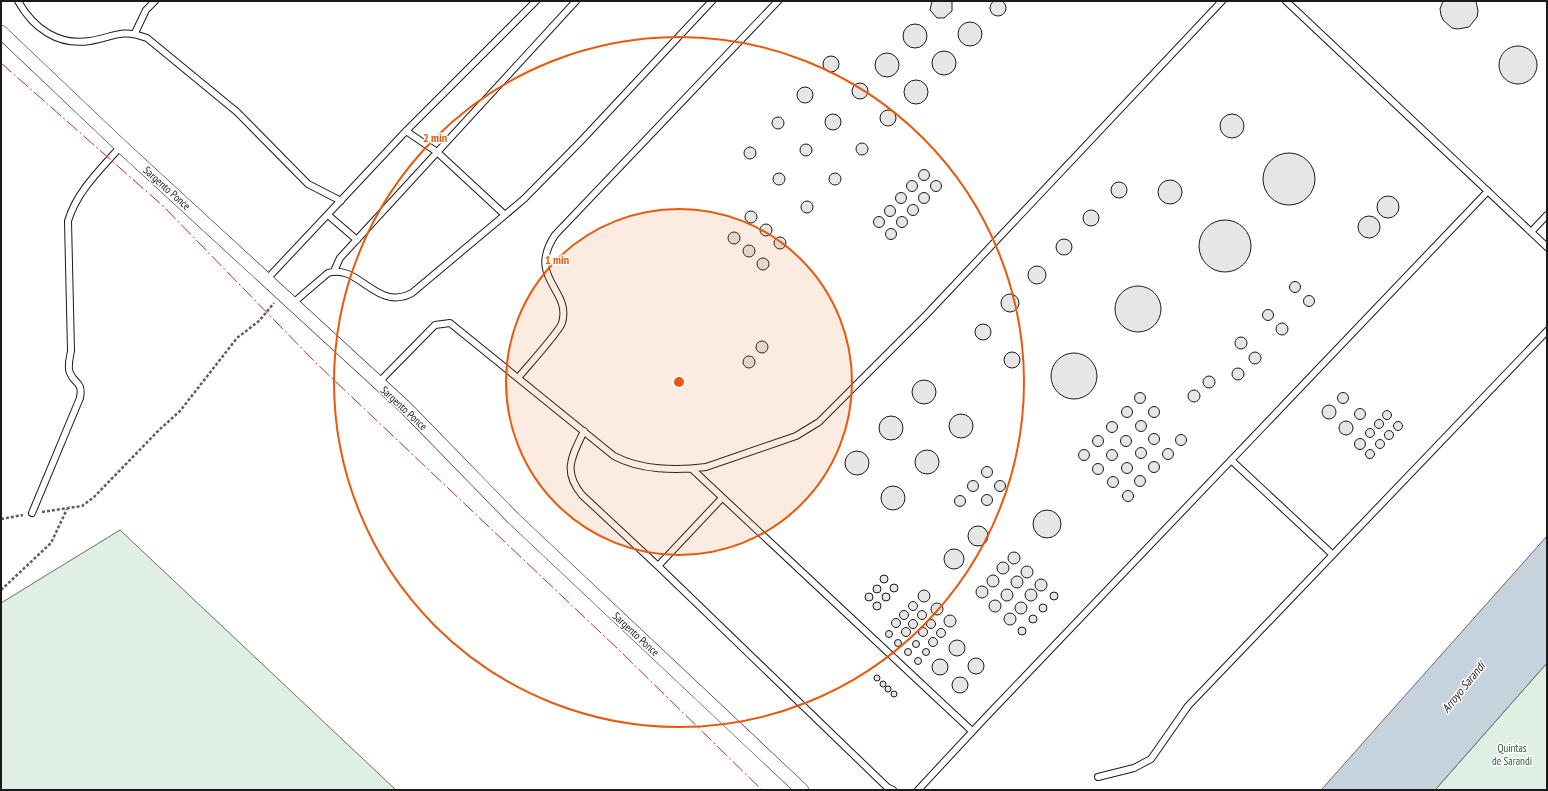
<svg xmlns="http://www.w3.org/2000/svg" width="1548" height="791" font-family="'PT Sans Narrow',sans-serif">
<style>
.green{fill:#e0efe3;stroke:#6a6a6a}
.water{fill:#c6d2dc;stroke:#6a6a6a}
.building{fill:#e6e6e6;stroke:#1a1a1a}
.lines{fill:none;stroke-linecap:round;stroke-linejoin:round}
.service-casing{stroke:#1a1a1a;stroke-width:8}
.minor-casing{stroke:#1a1a1a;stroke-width:14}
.path{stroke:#5f5f5f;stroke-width:2.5;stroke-dasharray:3 2;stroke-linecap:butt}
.service{stroke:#fff;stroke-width:6}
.minor{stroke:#fff;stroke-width:13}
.power{stroke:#c62828;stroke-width:1;stroke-dasharray:14 3 2 3;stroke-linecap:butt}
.ring{fill:none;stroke:#e8590c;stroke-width:2}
.labels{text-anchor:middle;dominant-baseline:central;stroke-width:3;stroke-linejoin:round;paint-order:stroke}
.street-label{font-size:11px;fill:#1a1a1a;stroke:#fff}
.park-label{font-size:11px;fill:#2b5a34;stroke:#fff}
.water-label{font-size:12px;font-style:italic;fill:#1a1a1a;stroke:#fff}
.centre{fill:#e8590c;stroke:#fff;stroke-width:2}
.ring-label{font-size:12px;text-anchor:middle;font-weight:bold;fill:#e8590c;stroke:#fff;stroke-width:3;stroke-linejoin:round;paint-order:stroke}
</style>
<rect width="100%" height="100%" fill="#fff"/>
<path class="green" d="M120,530L396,790H1V603Z
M1547,663V790H1435Z"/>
<path class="water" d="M1547,536V663L1435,790H1321Z"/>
<path class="building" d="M990 8a8 8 0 1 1 16 0a8 8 0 1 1-16 0Z
M932,1H952V11L944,18H937L930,10Z
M1443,1H1476L1478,11L1477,17L1469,27L1458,29L1452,28L1443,20L1441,15L1440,9Z
M958 34a12 12 0 1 1 24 0a12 12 0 1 1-24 0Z
M903 36a12 12 0 1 1 24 0a12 12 0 1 1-24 0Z
M1499 65a19 19 0 1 1 38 0a19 19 0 1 1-38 0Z
M932 63a12 12 0 1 1 24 0a12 12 0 1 1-24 0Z
M875 65a12 12 0 1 1 24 0a12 12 0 1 1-24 0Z
M823 64a8 8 0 1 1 16 0a8 8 0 1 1-16 0Z
M904 92a12 12 0 1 1 24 0a12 12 0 1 1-24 0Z
M852 91a8 8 0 1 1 16 0a8 8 0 1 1-16 0Z
M797 95a8 8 0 1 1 16 0a8 8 0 1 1-16 0Z
M880 118a8 8 0 1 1 16 0a8 8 0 1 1-16 0Z
M1220 126a12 12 0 1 1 24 0a12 12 0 1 1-24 0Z
M825 122a8 8 0 1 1 16 0a8 8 0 1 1-16 0Z
M772 123a6 6 0 1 1 12 0a6 6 0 1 1-12 0Z
M856 149a6 6 0 1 1 12 0a6 6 0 1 1-12 0Z
M800 150a6 6 0 1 1 12 0a6 6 0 1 1-12 0Z
M744 153a6 6 0 1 1 12 0a6 6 0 1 1-12 0Z
M1263 179a26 26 0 1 1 52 0a26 26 0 1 1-52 0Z
M918.5 175a5.5 5.5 0 1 1 11 0a5.5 5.5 0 1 1-11 0Z
M829 179a6 6 0 1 1 12 0a6 6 0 1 1-12 0Z
M773 179a6 6 0 1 1 12 0a6 6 0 1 1-12 0Z
M1158 192a12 12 0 1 1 24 0a12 12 0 1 1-24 0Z
M930.5 186a5.5 5.5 0 1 1 11 0a5.5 5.5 0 1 1-11 0Z
M906.5 186a5.5 5.5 0 1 1 11 0a5.5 5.5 0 1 1-11 0Z
M1111 190a8 8 0 1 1 16 0a8 8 0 1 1-16 0Z
M895.5 198a5.5 5.5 0 1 1 11 0a5.5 5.5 0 1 1-11 0Z
M918.5 198a5.5 5.5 0 1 1 11 0a5.5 5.5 0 1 1-11 0Z
M1377 207a11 11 0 1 1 22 0a11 11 0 1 1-22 0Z
M801 207a6 6 0 1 1 12 0a6 6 0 1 1-12 0Z
M907.5 210a5.5 5.5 0 1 1 11 0a5.5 5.5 0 1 1-11 0Z
M884.5 211a5.5 5.5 0 1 1 11 0a5.5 5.5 0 1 1-11 0Z
M1083 218a8 8 0 1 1 16 0a8 8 0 1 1-16 0Z
M745 217a6 6 0 1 1 12 0a6 6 0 1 1-12 0Z
M1358 227a11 11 0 1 1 22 0a11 11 0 1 1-22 0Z
M896.5 222a5.5 5.5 0 1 1 11 0a5.5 5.5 0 1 1-11 0Z
M873.5 222a5.5 5.5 0 1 1 11 0a5.5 5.5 0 1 1-11 0Z
M1199 246a26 26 0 1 1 52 0a26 26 0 1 1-52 0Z
M760 230a6 6 0 1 1 12 0a6 6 0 1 1-12 0Z
M885.5 234a5.5 5.5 0 1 1 11 0a5.5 5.5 0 1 1-11 0Z
M728 238a6 6 0 1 1 12 0a6 6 0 1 1-12 0Z
M774 243a6 6 0 1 1 12 0a6 6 0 1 1-12 0Z
M1056 247a8 8 0 1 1 16 0a8 8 0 1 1-16 0Z
M743 251a6 6 0 1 1 12 0a6 6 0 1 1-12 0Z
M757 264a6 6 0 1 1 12 0a6 6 0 1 1-12 0Z
M1028 275a9 9 0 1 1 18 0a9 9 0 1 1-18 0Z
M1289.5 287a5.5 5.5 0 1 1 11 0a5.5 5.5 0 1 1-11 0Z
M1115 309a23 23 0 1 1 46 0a23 23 0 1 1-46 0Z
M1001 303a9 9 0 1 1 18 0a9 9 0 1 1-18 0Z
M1303.5 301a5.5 5.5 0 1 1 11 0a5.5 5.5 0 1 1-11 0Z
M1262.5 315a5.5 5.5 0 1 1 11 0a5.5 5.5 0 1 1-11 0Z
M1276 329a6 6 0 1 1 12 0a6 6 0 1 1-12 0Z
M975 332a8 8 0 1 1 16 0a8 8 0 1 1-16 0Z
M1235 343a6 6 0 1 1 12 0a6 6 0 1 1-12 0Z
M756 347a6 6 0 1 1 12 0a6 6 0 1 1-12 0Z
M1249 358a6 6 0 1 1 12 0a6 6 0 1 1-12 0Z
M1004 360a8 8 0 1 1 16 0a8 8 0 1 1-16 0Z
M1051 376a23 23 0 1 1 46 0a23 23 0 1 1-46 0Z
M743 362a6 6 0 1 1 12 0a6 6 0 1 1-12 0Z
M1232 374a6 6 0 1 1 12 0a6 6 0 1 1-12 0Z
M1203 382a6 6 0 1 1 12 0a6 6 0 1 1-12 0Z
M912 392a12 12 0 1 1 24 0a12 12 0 1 1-24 0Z
M1188 396a6 6 0 1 1 12 0a6 6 0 1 1-12 0Z
M1134.5 398a5.5 5.5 0 1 1 11 0a5.5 5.5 0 1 1-11 0Z
M1337.5 398a5.5 5.5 0 1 1 11 0a5.5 5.5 0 1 1-11 0Z
M1322 412a7 7 0 1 1 14 0a7 7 0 1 1-14 0Z
M1148.5 412a5.5 5.5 0 1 1 11 0a5.5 5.5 0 1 1-11 0Z
M1121.5 412a5.5 5.5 0 1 1 11 0a5.5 5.5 0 1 1-11 0Z
M1354.5 414a5.5 5.5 0 1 1 11 0a5.5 5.5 0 1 1-11 0Z
M1382.5 415a4.5 4.5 0 1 1 9 0a4.5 4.5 0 1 1-9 0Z
M949 426a12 12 0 1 1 24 0a12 12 0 1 1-24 0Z
M879 428a12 12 0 1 1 24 0a12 12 0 1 1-24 0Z
M1374.5 424a4.5 4.5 0 1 1 9 0a4.5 4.5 0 1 1-9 0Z
M1135.5 426a5.5 5.5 0 1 1 11 0a5.5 5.5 0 1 1-11 0Z
M1339 428a7 7 0 1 1 14 0a7 7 0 1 1-14 0Z
M1106.5 427a5.5 5.5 0 1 1 11 0a5.5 5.5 0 1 1-11 0Z
M1393.5 426a4.5 4.5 0 1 1 9 0a4.5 4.5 0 1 1-9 0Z
M1365.5 433a4.5 4.5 0 1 1 9 0a4.5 4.5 0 1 1-9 0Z
M1384.5 435a4.5 4.5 0 1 1 9 0a4.5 4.5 0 1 1-9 0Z
M1148.5 439a5.5 5.5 0 1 1 11 0a5.5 5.5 0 1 1-11 0Z
M1175.5 440a5.5 5.5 0 1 1 11 0a5.5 5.5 0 1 1-11 0Z
M1120.5 441a5.5 5.5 0 1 1 11 0a5.5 5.5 0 1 1-11 0Z
M1092.5 441a5.5 5.5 0 1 1 11 0a5.5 5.5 0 1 1-11 0Z
M1354.5 444a5.5 5.5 0 1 1 11 0a5.5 5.5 0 1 1-11 0Z
M1375.5 444a4.5 4.5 0 1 1 9 0a4.5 4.5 0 1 1-9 0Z
M1135.5 453a5.5 5.5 0 1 1 11 0a5.5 5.5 0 1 1-11 0Z
M1162.5 454a5.5 5.5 0 1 1 11 0a5.5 5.5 0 1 1-11 0Z
M1106.5 455a5.5 5.5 0 1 1 11 0a5.5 5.5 0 1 1-11 0Z
M1078.5 455a5.5 5.5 0 1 1 11 0a5.5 5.5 0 1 1-11 0Z
M1365.5 454a4.5 4.5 0 1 1 9 0a4.5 4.5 0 1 1-9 0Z
M915 462a12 12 0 1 1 24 0a12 12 0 1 1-24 0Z
M845 463a12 12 0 1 1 24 0a12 12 0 1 1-24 0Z
M1148.5 467a5.5 5.5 0 1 1 11 0a5.5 5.5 0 1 1-11 0Z
M1121.5 468a5.5 5.5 0 1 1 11 0a5.5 5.5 0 1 1-11 0Z
M1092.5 469a5.5 5.5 0 1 1 11 0a5.5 5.5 0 1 1-11 0Z
M981.5 472a5.5 5.5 0 1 1 11 0a5.5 5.5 0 1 1-11 0Z
M1134.5 481a5.5 5.5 0 1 1 11 0a5.5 5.5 0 1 1-11 0Z
M1107.5 482a5.5 5.5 0 1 1 11 0a5.5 5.5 0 1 1-11 0Z
M994.5 486a5.5 5.5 0 1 1 11 0a5.5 5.5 0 1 1-11 0Z
M967.5 486a5.5 5.5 0 1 1 11 0a5.5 5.5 0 1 1-11 0Z
M881 498a12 12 0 1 1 24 0a12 12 0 1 1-24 0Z
M1122.5 496a5.5 5.5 0 1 1 11 0a5.5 5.5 0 1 1-11 0Z
M981.5 500a5.5 5.5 0 1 1 11 0a5.5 5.5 0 1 1-11 0Z
M954.5 501a5.5 5.5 0 1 1 11 0a5.5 5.5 0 1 1-11 0Z
M1033 524a14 14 0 1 1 28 0a14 14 0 1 1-28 0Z
M968 536a10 10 0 1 1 20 0a10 10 0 1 1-20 0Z
M944 559a10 10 0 1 1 20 0a10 10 0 1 1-20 0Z
M1008 558a6 6 0 1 1 12 0a6 6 0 1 1-12 0Z
M997 568a6 6 0 1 1 12 0a6 6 0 1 1-12 0Z
M1021 572a6 6 0 1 1 12 0a6 6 0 1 1-12 0Z
M880 579a4 4 0 1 1 8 0a4 4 0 1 1-8 0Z
M987 581a6 6 0 1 1 12 0a6 6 0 1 1-12 0Z
M1011 582a6 6 0 1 1 12 0a6 6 0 1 1-12 0Z
M1035 585a6 6 0 1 1 12 0a6 6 0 1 1-12 0Z
M890 588a4 4 0 1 1 8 0a4 4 0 1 1-8 0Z
M873 589a4 4 0 1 1 8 0a4 4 0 1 1-8 0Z
M976 592a6 6 0 1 1 12 0a6 6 0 1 1-12 0Z
M1025 595a6 6 0 1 1 12 0a6 6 0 1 1-12 0Z
M1001 595a6 6 0 1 1 12 0a6 6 0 1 1-12 0Z
M918 596a6 6 0 1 1 12 0a6 6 0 1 1-12 0Z
M1050 596a4 4 0 1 1 8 0a4 4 0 1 1-8 0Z
M865 597a4 4 0 1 1 8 0a4 4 0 1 1-8 0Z
M882 597a4 4 0 1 1 8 0a4 4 0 1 1-8 0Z
M989 606a6 6 0 1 1 12 0a6 6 0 1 1-12 0Z
M908.5 606a4.5 4.5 0 1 1 9 0a4.5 4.5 0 1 1-9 0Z
M873 606a4 4 0 1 1 8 0a4 4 0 1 1-8 0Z
M1015 608a6 6 0 1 1 12 0a6 6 0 1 1-12 0Z
M931 609a6 6 0 1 1 12 0a6 6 0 1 1-12 0Z
M1039 608a4 4 0 1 1 8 0a4 4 0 1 1-8 0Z
M899.5 615a4.5 4.5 0 1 1 9 0a4.5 4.5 0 1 1-9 0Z
M917.5 615a4.5 4.5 0 1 1 9 0a4.5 4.5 0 1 1-9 0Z
M1004 619a6 6 0 1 1 12 0a6 6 0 1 1-12 0Z
M944 621a6 6 0 1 1 12 0a6 6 0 1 1-12 0Z
M1029 619a4 4 0 1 1 8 0a4 4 0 1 1-8 0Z
M891.5 623a4.5 4.5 0 1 1 9 0a4.5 4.5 0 1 1-9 0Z
M926.5 624a4.5 4.5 0 1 1 9 0a4.5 4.5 0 1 1-9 0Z
M908.5 624a4.5 4.5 0 1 1 9 0a4.5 4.5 0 1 1-9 0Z
M1018 631a4 4 0 1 1 8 0a4 4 0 1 1-8 0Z
M901.5 632a4.5 4.5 0 1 1 9 0a4.5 4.5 0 1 1-9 0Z
M918.5 632a4.5 4.5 0 1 1 9 0a4.5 4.5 0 1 1-9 0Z
M936.5 633a4.5 4.5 0 1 1 9 0a4.5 4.5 0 1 1-9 0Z
M885.5 634a3.5 3.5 0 1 1 7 0a3.5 3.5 0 1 1-7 0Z
M928.5 642a4.5 4.5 0 1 1 9 0a4.5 4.5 0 1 1-9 0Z
M894.5 643a3.5 3.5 0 1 1 7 0a3.5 3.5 0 1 1-7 0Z
M949 648a8 8 0 1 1 16 0a8 8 0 1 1-16 0Z
M912.5 644a3.5 3.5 0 1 1 7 0a3.5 3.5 0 1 1-7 0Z
M922.5 652a3.5 3.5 0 1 1 7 0a3.5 3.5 0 1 1-7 0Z
M904.5 652a3.5 3.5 0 1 1 7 0a3.5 3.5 0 1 1-7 0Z
M914.5 661a3.5 3.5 0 1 1 7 0a3.5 3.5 0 1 1-7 0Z
M968 666a8 8 0 1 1 16 0a8 8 0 1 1-16 0Z
M932 667a8 8 0 1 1 16 0a8 8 0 1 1-16 0Z
M874 678a3 3 0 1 1 6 0a3 3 0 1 1-6 0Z
M952 685a8 8 0 1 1 16 0a8 8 0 1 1-16 0Z
M880 684a3 3 0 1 1 6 0a3 3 0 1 1-6 0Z
M885 689a3 3 0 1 1 6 0a3 3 0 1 1-6 0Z
M891 694a3 3 0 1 1 6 0a3 3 0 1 1-6 0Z"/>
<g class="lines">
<defs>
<path id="service" d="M18,1C33,28 58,46 90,41C115,37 120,28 147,38L237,112L308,184L341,201
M1286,1L1547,247
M135,33L146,10L155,1
M406,131L437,152L505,215
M328,215L357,240
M1531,232L1547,215
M334,271L340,258L576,1
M267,279L406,131L536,1
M293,303L328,273C359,263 376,312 412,293L524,199L581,141L712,1
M518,378C526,368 559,332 562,323C572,289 526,279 555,235L778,1
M378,383L435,325L450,323L614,456C640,470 676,471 706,467L796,436L819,422L926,315L1222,1
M584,431C572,456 562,471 582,495L658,566L887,787L893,790
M1231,460L1332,554
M692,469L972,731
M32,513L80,398C83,381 75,385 70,373C67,367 70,357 71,351L68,221C77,191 100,170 121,146
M658,566L722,498
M1098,777L1134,768L1151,759L1188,706L1547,331
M918,790L985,718L1488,191"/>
<path id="minor" d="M1,32L121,146L406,408L513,518L802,790"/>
</defs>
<use href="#service" class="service-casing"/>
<use href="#minor" class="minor-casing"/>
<path class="path" d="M42,512L82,506L94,497L159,430L180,411L237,338L259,321L274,303
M1,519L23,515
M1,590L51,543L67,509"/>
<use href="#service" class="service"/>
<use href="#minor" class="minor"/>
<path class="power" d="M1,63L163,206L316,363L620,651L762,790"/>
</g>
<circle cx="679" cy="382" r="173" fill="#e8590c" fill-opacity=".12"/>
<g class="ring">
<circle cx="679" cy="382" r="173"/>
<circle cx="679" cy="382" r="345"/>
</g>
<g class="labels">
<g class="street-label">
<text transform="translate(167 188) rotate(42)">Sargento Ponce</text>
<text transform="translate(404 408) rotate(43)">Sargento Ponce</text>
<text transform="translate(636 634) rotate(43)">Sargento Ponce</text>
</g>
<g class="park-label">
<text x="1512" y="748">Quintas<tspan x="1512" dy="13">de Sarandí</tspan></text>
</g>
<g class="water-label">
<text transform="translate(1463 687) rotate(-51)">Arroyo Sarandí</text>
</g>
</g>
<circle cx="679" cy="382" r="6" class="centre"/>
<g class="ring-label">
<text x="435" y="142">2 min</text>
<text x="557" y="264">1 min</text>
</g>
<rect width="1548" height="791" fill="none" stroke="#1a1a1a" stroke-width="4"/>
</svg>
